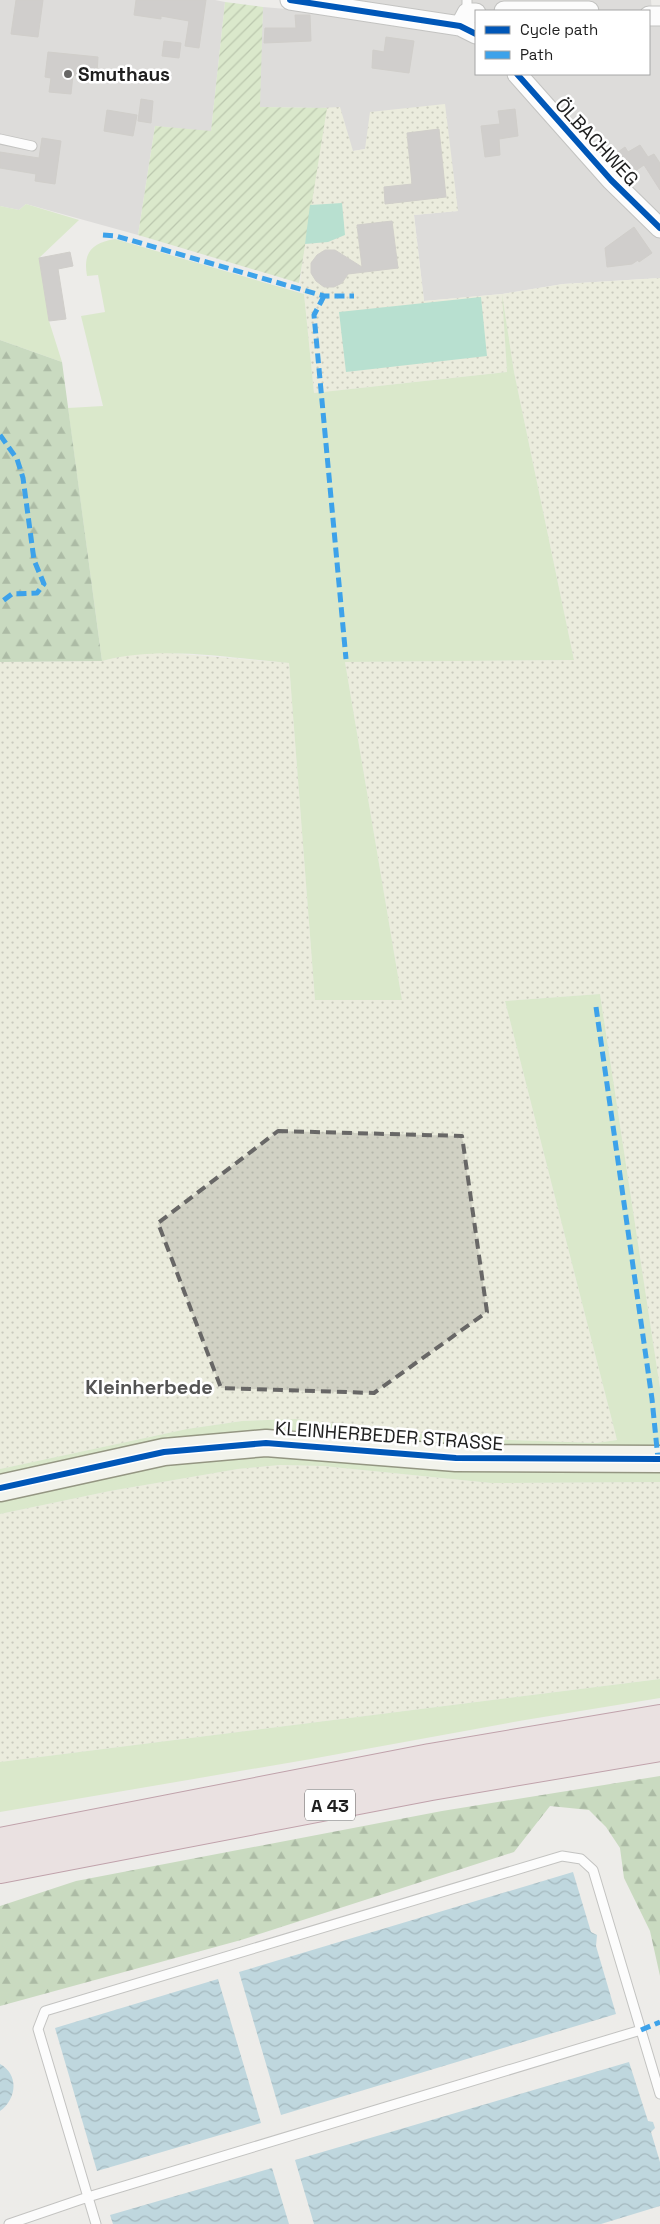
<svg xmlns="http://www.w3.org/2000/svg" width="660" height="2224" font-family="'Space Grotesk',sans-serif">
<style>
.residential{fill:#dddcda;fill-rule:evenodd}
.farmland{fill:url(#farmland-dots)}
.grass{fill:#dae8cb}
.forest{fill:url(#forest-firs)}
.garden{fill:url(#garden-furrows)}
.pitch{fill:#b8e0d0}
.water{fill:url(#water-waves)}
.building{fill:#d0cecc;stroke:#d0ceca}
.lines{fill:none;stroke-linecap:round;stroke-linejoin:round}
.lane-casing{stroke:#c3c3c1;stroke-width:11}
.street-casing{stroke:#c3c3c1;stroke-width:21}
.secondary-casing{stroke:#949682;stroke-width:29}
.highway-casing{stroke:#c0a2ab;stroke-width:30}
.lane{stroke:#fcfcfc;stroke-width:9}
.street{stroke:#fcfcfc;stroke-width:19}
.secondary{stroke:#f2f3ec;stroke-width:26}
.highway{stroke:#eae1e1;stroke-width:28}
.quiet{stroke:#3da2ea;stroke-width:5;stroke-dasharray:10 5;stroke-linecap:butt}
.cycleway-casing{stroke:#fff;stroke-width:9}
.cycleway{stroke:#0057b8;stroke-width:6}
.marked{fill:#686766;fill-opacity:0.2;stroke:#686766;stroke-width:4;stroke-dasharray:10 6;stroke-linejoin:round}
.poi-dot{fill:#686766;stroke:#fff;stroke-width:2}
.labels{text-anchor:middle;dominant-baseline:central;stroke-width:5;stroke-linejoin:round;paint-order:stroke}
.shield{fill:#fff;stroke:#636363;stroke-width:1}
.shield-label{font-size:18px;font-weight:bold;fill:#202020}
.poi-label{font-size:19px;font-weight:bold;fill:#202020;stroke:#fff;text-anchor:start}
.street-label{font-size:19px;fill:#202020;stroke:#fff}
.neighbourhood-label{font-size:20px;font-weight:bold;fill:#535353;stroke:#fff}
</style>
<defs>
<pattern id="farmland-dots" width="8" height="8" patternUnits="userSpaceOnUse" patternTransform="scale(1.25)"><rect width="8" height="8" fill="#ebecdd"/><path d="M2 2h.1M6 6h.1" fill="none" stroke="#c9cabd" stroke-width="1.8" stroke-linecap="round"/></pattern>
<pattern id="forest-firs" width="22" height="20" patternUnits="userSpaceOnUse" patternTransform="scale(1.25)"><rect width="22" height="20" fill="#c9dac0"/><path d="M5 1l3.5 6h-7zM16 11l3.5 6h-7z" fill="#acbba5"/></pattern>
<pattern id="garden-furrows" width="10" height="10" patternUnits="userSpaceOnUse" patternTransform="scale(1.25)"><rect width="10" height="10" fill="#dae8cb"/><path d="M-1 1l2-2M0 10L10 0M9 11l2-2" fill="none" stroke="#bbc7ae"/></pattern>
<pattern id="water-waves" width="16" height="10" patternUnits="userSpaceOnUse" patternTransform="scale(1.25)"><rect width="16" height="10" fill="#bfd7de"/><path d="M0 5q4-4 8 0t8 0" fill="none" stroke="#a4b8be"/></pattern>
</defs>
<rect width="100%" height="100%" fill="#edece9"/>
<path class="residential" d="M0,0H215L225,2L211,132L155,126L138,235L26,204L19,210L0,206Z
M346,0H651L653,23H660V278L563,284L502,294L424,301L414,215L458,211L365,149L353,151L319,108L259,107L263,7L333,13ZM476,11H649V74H476Z"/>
<path class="farmland" d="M445,104L458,211L414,215L424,301L502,294L563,284L660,278V1388L600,994L505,1001L617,1440L596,1443L511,1440L404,1433L296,1419L242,1421L187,1429L0,1469V662L102,661L127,655L157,652L289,663L315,999L402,1000L345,662L574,660L514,372L503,302L507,372L314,393L304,294L300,283L319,108L340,107L353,151L365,149L370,112Z
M280,1465L323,1466L491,1483L660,1482V1679L0,1762V1514L110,1491L238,1469Z"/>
<path class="grass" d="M26,204L79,220L39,258L49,321L62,362L0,340V206L19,210Z
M115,239L304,294L314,393L507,372L502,294L514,372L574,660L345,662L402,1000H315L289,663C227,658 162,645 102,661L68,408L103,406L81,316L105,312L98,275L87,276C83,253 91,243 115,239Z
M600,994L660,1388V1482L491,1483L323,1466L280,1465L238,1469L110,1491L0,1514V1469L187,1429L242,1421L296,1419L404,1433L511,1440L596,1443L617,1440L505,1001Z
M660,1679V1698L525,1720L311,1759L0,1812V1762Z"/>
<path class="forest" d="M0,340L62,362L102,661L0,662Z
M660,1776V1976L650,1931L624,1878L620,1848L606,1827L589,1810L550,1806L514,1852L241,1940L0,2006V1906L76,1881L442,1811Z"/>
<path class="garden" d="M225,2L263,7L260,107L327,108L299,283L138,235L155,126L211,131Z"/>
<path class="pitch" d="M342,203L345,235L328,242L305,244L310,205Z
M481,297L487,356L346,372L339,312Z"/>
<path class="water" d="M573,1872L591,1932L597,1935L596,1946L616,2014L281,2115L239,1972Z
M218,1979L261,2123L97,2171L55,2028Z
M629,2062L648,2121L653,2122L655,2128L651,2132L660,2162V2206L601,2224H314L295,2160Z
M0,2064C20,2075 16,2100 0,2111Z
M272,2168L289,2224H113L110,2215Z"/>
<path class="building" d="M16,0H43L38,37L11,34Z
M136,0H206L199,48L185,46L189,21L161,16V19L134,15Z
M295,15H310L311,41L264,43L265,28H296Z
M386,37L414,41L409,73L372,68L373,50L384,52Z
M164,41L181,43L179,58L162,56Z
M48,52L98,57L97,73L91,72V77L73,75L71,94L49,92L51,78L45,77Z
M141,99L153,101L151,123L138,121Z
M515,109L518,136L499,139L500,155L485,157L481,126L500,124L498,111Z
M107,110L137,115L133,136L104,131Z
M439,129L446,197L385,204L384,187L412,184L407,133Z
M42,138L61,141L55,184L35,181L36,174L0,168V152L39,158Z
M640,145L648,157L654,154L660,163V190L644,165L625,178L608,159L625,147L628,152Z
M392,221L398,268L348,274L342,283L334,287H324L316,281L311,273V263L317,255L325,250H335L362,267L357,225Z
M634,227L652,253L639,262L638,260L632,264L607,267L605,248Z
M70,252L73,266L58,269L66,319L49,321L39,258Z"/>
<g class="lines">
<defs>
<path id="lane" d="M467,13V0
M0,139L32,146
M9,2224L88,2197L641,2030
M96,2224L38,2029L45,2011L562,1856L581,1859L593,1870L660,2094"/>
<path id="street" d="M290,0L460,26L476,34
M504,11H589
M649,16H660
M460,26L467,13H476
M517,74L611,180L660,228"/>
<path id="secondary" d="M0,1488L164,1452L266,1443L456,1458L660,1459"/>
<path id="highway" d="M0,1842L430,1758L660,1719
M0,1869L431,1786L660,1747"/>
</defs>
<use href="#lane" class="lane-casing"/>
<use href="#street" class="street-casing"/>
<use href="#secondary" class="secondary-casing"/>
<use href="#highway" class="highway-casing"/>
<use href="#lane" class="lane"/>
<use href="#street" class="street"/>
<use href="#secondary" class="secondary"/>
<use href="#highway" class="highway"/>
<path class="quiet" d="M103,235L116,236L324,296H354
M324,296L314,315L346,659
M0,435L17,459L23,478L34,560L44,584L37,593L12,594L0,603
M596,1007L652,1399L658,1459
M641,2030L660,2022"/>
<defs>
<path id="cycleway" d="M290,0L460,26L476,34
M517,74L611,180L660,228
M0,1488L164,1452L266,1443L456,1458L660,1459"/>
</defs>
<use href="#cycleway" class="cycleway-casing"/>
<use href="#cycleway" class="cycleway"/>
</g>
<path class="marked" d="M278,1131L462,1136L487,1312L374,1393L221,1388L158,1223Z"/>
<circle class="poi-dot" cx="68" cy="74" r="5"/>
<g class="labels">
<rect class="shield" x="305" y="1789.5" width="50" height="31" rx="4"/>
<g class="shield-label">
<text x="330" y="1805">A 43</text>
</g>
<g class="poi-label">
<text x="78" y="74">Smuthaus</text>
</g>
<g class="street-label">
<text transform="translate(597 142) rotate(47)">ÖLBACHWEG</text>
<text transform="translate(389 1436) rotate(4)">KLEINHERBEDER STRASSE</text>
</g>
<g class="neighbourhood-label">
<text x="149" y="1387">Kleinherbede</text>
</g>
</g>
<rect x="475" y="10" width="175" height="65" fill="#ffffff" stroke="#a6a6a6"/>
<rect x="485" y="26" width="25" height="8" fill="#0057b8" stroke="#a6a6a6"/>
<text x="520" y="35" font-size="15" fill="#202020">Cycle path</text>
<rect x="485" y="51" width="25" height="8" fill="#3da2ea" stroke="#a6a6a6"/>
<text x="520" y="60" font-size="15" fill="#202020">Path</text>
</svg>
